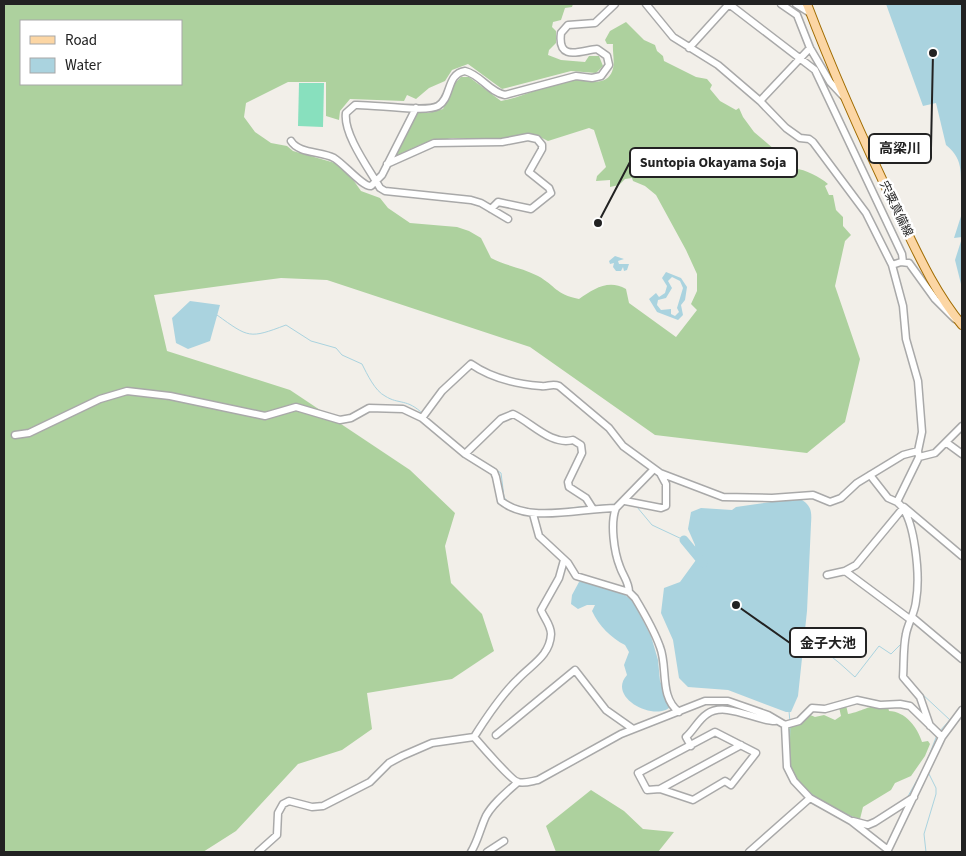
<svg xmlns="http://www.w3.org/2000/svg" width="966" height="856" font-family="'Source Sans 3','Noto Sans JP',sans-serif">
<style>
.forest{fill:#add19e;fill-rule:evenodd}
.pitch{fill:#88e0be}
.water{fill:#aad3df;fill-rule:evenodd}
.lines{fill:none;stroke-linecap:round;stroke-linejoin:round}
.stream{stroke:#aad3df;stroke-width:1}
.river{stroke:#aad3df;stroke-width:9}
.minor-casing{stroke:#a9a9a9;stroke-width:9}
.major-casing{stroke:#a06b00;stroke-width:10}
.minor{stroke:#fff;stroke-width:6}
.major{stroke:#fcd6a4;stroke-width:8}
.labels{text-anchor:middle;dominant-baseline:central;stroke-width:5;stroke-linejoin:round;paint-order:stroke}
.street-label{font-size:12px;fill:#222;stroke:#fff}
.leader{fill:none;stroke:#222;stroke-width:2}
.callout-dot{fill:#222;stroke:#fff;stroke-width:2}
.callout{fill:#fff;stroke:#222;stroke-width:2}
.callout-label{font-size:14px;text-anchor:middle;font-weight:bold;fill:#222}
</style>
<rect width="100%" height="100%" fill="#f2efe9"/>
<path class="forest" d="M4,4H573L572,7L565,8L561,20L553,22L552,27L556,31V43L549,50L548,55L561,60L585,62L589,56H599L603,66L596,73L571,71L502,89L468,64L452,70L445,81L429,88L416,99L407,95L404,101L350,99L340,111L339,120L326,116V82H288L246,103L244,117L255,132L271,143L287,146L293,151L335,163L347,171L361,191L380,198L388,208L410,223L457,227L469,231L481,238L491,258C506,266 523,268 538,276C556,286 555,294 579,299C594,289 608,279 626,289L629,303L676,337L697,310L691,304L697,291V274L686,250L656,195L645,186L633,181L632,178L625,179L619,185L610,187V180L596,181L597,176L606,167L594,130L589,128L548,141L534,134L509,139L452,138L422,144L393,157L417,111L428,113L443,109L455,83L461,77H469L501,101C525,97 552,81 575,80C584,79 597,85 606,79C618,71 612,55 613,44H607L605,40L610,31L626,22L644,40L655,45L657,51L663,56L664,61L696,77L707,79L712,85L710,89L720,101L736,110L739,108L743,117L754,132L782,156L779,167C785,171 788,169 795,169C805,169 820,177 828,184L825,186L829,195H833L836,210L843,217V226L851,235L845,241L835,286L860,359L845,422L807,453L655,435L530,347L327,280L281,278L154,295L167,351L290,390L410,470L455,513L445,546L451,583L482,614L494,651L452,679L367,693L372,729L342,750L298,764L236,831L203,852H4ZM21,21H181V84H21Z
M846,705L848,714C867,710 867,704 888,707L889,711C905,711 918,728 922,742L928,741L930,744L925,756L911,776L895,783L891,790L863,807L860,819C836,811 797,796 790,768C787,755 788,739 787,725L808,714L815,717L824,715L835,720L841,716L839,707Z
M591,790L624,811L643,829L674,832L658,852H556L546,826Z"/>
<path class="pitch" d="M299,83H324L323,127L298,126Z"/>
<path class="water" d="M886,4H962V200C959,176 966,161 946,145L936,103L923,106Z
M962,213V237L954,238Z
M962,238V288L955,260Z
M615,256L624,259L618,261L619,264H629L627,270L624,271L623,267L621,271H616L613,267L614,263L610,264L609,261Z
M666,272L681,278L687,287L685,300L681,305L683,315L678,320L657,312L649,299L656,293L659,297L665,293L667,286L662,278ZM672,277L680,281L683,288L677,308L679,312L675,316L671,314V309L661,310L657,305L658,300L666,298L672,288L668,281Z
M190,301L220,305L210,341L188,349L176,343L172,318Z
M799,498C811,505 812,510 811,524L807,611L798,696L791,712H786L728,690L688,687L679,678L673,640L661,613L664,588L680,582L696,560L695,545L688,529L691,512L701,508L732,510L736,507Z
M589,581L625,595L633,601L651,636L658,660L660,681L671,706C657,723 606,698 627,675L624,665L629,652L625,645C611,638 599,626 592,611L595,605H587L578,609L571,604L572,595L579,582Z"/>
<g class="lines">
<path class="stream" d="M217,315C249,338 249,339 286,325L311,341L336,348L342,355L362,364C367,374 375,391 385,396C399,405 407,398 423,414
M426,416L436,426
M447,435L465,450
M470,453L501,473L504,497L507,501
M593,506L617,504
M637,507L652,525L684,540
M554,510L589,506
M802,646C824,646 839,663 855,677L879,646L891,654L903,642
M921,693L950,720
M789,711L790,722
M790,726C790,740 787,757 792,770C801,794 833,807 854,818
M939,732L955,714
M925,766L937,735
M907,798L925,766
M926,852L924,834L936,794V788L928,772"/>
<path class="river" d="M684,540L703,563"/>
<defs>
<path id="minor" d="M646,4L673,37L718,65L760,101L786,128L800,138L809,139L813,142L866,213L892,265L903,306L906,339L918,381L922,432L918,451L919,457L935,453L962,426
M729,4L815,70L902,254L903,262
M781,4L797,15L810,48L830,82L843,96
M796,4L810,13
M689,48L729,4
M760,101L810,48
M291,141C299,154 321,151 334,158C344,164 363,187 371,186L382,175L416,108
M387,164L434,143L502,142L528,137L537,139L542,145V149L529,172L549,188L551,193L531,209L498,202L491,209
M508,219L481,203L471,200L385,191L380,188C369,169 343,134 346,113L355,105C372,104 426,113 438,106C452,98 446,74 465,71C481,75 489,92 505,95L576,76L592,78L601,76L609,65L607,56L597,49C582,50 557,63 561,33L568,25L595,23L615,4
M892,265L901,262L909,263L935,299L955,319
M422,418L442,391L471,364C491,378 516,384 541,386C548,387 552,383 559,386L609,428L623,446L660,473L723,497L772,498L813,495L830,502L841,498L857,483L903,455L918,451
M15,435L29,433L100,399L127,391L170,396L265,416L296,407L340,420L351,418L369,408L403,409L422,418L465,454L494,472L496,477L501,501C530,524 580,508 616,508
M947,443L962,454
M465,454L501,419L513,414C531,422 551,446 573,440L581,445L582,453L568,482L569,487L586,498L593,509
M919,457L897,502C916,516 920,578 916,601C915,613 908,623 906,634C903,648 904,663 903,677L920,697L930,726
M870,475L888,498L897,502
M625,501L661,508L666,506V484L660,473
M533,514L539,536L568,563L576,576L629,592L635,598C644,613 654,630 660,647C668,667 659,697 679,712
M845,571L911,620
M827,575L845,571L856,565L904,507L962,556
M629,592C629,582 623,576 620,567C614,552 610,523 616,508L654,469
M912,617L962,659
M785,725L799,721L812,708L825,709L857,700L880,705L900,704L910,706L942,737
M715,732L756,753L731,785L725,781L693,800L660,789L647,790L638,773Z
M496,735L575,670L606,710L633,729
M474,737C486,718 501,695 518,679C531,665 550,656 551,634C551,625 544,618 541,610L559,578L564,560
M691,746L686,737C694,730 698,720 707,714C725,701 756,721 775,721
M660,789L741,745
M853,821L868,825L875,822L914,797
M258,852L277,835L278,813L283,804L289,801L312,807L323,806L370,782L389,763L402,756L432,743L474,737C480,744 512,781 518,782C524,784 532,781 538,780L621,734L705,701H728L768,715L785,725L787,767L794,781L810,798L851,821L888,850
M471,852C478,841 480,829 486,816C493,803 507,792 518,782
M487,852L504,841
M749,852L810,798
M887,852L942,737L962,710"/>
<path id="major" d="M807,4C834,75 865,144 898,213C917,252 934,291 962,325"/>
</defs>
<use href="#minor" class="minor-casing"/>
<use href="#major" class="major-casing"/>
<use href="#minor" class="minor"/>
<use href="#major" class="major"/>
</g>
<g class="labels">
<g class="street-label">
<text transform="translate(896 209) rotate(64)">宍粟真備線</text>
</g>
</g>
<path class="leader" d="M933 53L931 148M598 223L630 162M736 605L790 643"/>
<g class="callout-dot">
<circle cx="933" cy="53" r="5"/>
<circle cx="598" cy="223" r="5"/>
<circle cx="736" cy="605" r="5"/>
</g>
<g class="callout">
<rect x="869" y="134" width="62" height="29" rx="5"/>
<rect x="630" y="148" width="167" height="29" rx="5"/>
<rect x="790" y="628" width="76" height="29" rx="5"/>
</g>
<g class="callout-label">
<text x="900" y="153">高梁川</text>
<text x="713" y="167">Suntopia Okayama Soja</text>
<text x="828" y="648">金子大池</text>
</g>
<rect width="966" height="856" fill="none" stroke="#222222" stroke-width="10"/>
<rect x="20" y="20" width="162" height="65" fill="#ffffff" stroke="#a7a7a7"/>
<rect x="30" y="36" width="25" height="8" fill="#fcd6a4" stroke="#a7a7a7"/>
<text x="65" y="45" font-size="15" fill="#222222">Road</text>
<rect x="30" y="58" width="25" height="15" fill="#aad3df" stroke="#a7a7a7"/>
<text x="65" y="70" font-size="15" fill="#222222">Water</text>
</svg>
